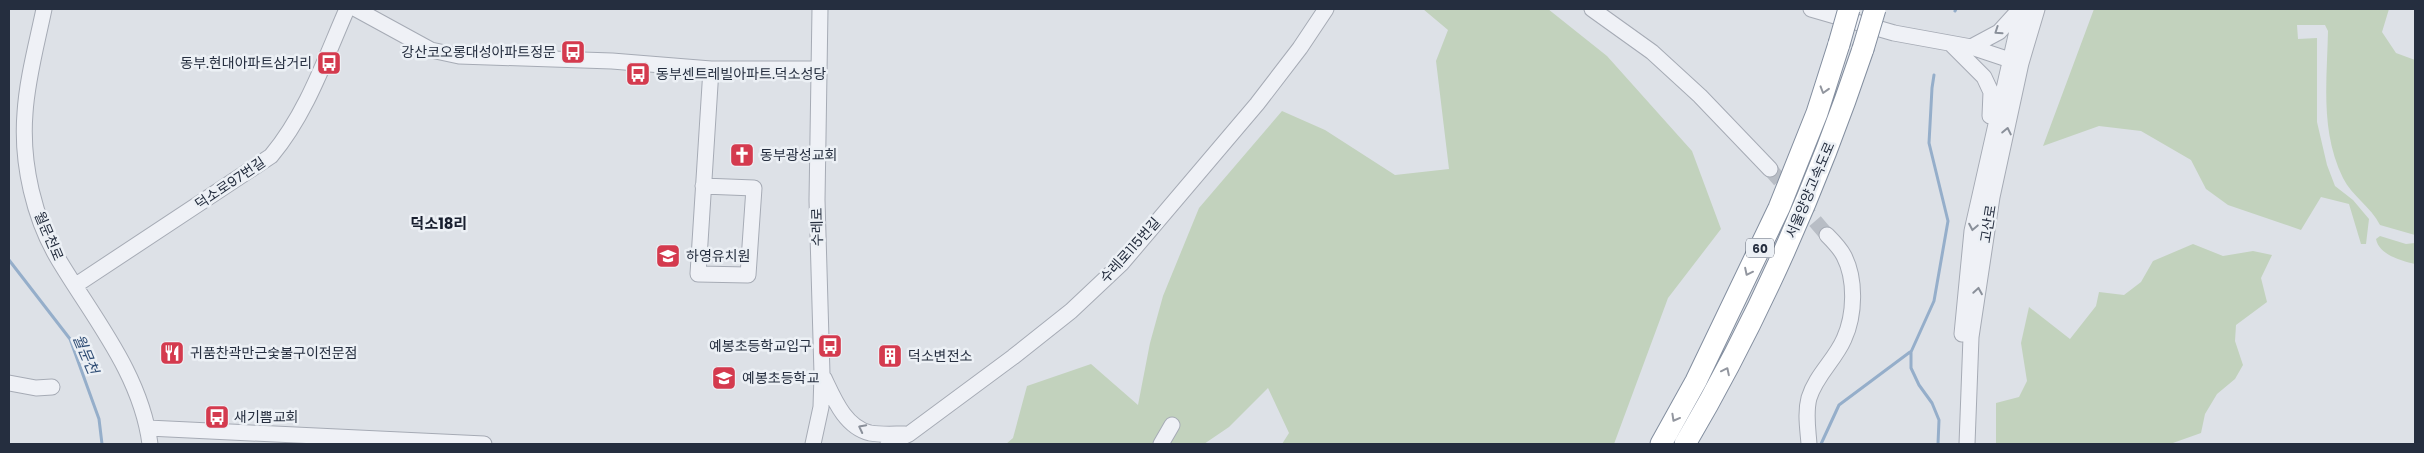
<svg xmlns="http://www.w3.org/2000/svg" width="2424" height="453" font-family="Poppins,'Noto Sans KR',sans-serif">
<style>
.green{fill:#c2d2bd}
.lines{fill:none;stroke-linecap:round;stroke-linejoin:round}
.stream{stroke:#95aeca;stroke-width:3}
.minor-tunnel{stroke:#b8bdc5;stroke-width:15;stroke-dasharray:15 8;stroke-linecap:butt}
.minor-casing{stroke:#a6abb5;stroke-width:17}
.highway-casing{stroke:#838e9f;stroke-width:23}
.minor{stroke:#eff1f6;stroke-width:15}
.highway{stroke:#fff;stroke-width:21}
.highway-bridge-casing{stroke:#838e9f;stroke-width:23;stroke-linecap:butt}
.highway-bridge{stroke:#fff;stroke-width:21}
.oneway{stroke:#8a909a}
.oneway2{stroke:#92969f}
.labels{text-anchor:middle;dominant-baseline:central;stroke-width:5;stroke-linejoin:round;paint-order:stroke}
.shield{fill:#ecf0f5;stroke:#616876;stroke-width:1}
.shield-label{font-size:12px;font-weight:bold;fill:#252e3f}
.poi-label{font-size:14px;fill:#252e3f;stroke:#ecf0f5;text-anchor:start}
.street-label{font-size:14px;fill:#252e3f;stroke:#ecf0f5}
.neighbourhood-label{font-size:15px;font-weight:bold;fill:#181f2f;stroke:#ecf0f5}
.water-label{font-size:15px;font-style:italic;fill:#2e4c74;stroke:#ecf0f5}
</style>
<rect width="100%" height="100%" fill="#dde1e7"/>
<path class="green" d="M1423,9H1548L1607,56L1692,151L1721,229L1668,298L1614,444H1282L1289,433L1268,388L1229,427L1204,444H1006L1013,438L1027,386L1091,364L1138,405L1150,343L1163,296L1199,208L1282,111L1325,130L1395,175L1449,169L1436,61L1448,30Z
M2094,9H2389L2382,32L2396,53L2415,60V235L2380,225C2371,207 2352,196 2343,178C2320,131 2327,81 2328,31L2325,25H2297L2298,39L2317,38V122L2327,165L2335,186L2353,200L2369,219L2366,244H2361L2349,204L2321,197L2301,230L2228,205L2206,189L2191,160L2141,131L2099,126L2043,146Z
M2380,236L2406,244L2415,243V264C2402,261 2379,255 2376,239Z
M2193,244L2223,256L2253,251L2272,255L2261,278L2267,302L2236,325L2235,341L2243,365L2235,379L2217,394L2205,414L2201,433L2170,444H1996V403L2019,397L2027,381L2021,343L2029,307L2070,339L2096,306L2099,292L2124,295L2141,282L2153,261Z"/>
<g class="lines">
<path class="stream" d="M1955,11L1956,9
M1934,75L1932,88L1929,143L1948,221L1934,301L1911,352V368L1919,385L1932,403L1939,420L1938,444
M9,260L70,339L99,419L102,444
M1821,444L1839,405L1910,352"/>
<path class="minor-tunnel" d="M1770,169L1827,235"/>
<defs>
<path id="minor" d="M44,9C37,43 27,79 25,113C21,163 34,220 60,262C95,320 141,375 150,444
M356,9L431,50L459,56L612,61L711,69H818
M1592,9L1652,52L1700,96L1770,169
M1811,9L1894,33L1971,47L2019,63
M1952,45L1984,77L1991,92L1990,116
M1971,47L1999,32L2020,9
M703,186L754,188L748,275L698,274L711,69
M76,285L271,156C307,113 325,59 347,9
M1962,334L1972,231L2022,9
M824,378C834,399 845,427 870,433C881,435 894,434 905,434
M9,383L36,388L52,387
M148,428L484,444
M813,444L821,407L822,374L817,200L820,9
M888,444L909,434L1013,357L1071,311L1122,263L1257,104L1300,48L1326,9
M1161,444L1172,425
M1809,444C1808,430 1805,413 1809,398C1816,375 1835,360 1844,339C1855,315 1856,279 1844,256C1840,248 1833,241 1827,235
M1967,444L1971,337L1992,197L2021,63L2037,9"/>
<path id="highway" d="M1661,444L1696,381L1779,208L1817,113L1839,44
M1685,444C1758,320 1817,186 1863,49"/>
</defs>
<use href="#minor" class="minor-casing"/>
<use href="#highway" class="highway-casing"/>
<use href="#minor" class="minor"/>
<use href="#highway" class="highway"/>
<defs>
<path id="highway-bridge" d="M1839,44L1849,9
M1863,49L1875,9"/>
</defs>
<use href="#highway-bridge" class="highway-bridge-casing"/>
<use href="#highway-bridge" class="highway-bridge"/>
</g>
<defs><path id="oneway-chevron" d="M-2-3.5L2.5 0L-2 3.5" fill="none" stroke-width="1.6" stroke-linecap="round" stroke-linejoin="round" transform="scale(1.25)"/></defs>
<g class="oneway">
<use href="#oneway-chevron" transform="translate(1998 31) rotate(146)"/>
<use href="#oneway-chevron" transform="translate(2007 131) rotate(-78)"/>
<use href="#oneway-chevron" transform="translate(1973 227) rotate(101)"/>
<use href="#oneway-chevron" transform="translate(1978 291) rotate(-81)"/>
<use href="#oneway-chevron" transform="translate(862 428) rotate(-153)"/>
</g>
<g class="oneway2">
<use href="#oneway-chevron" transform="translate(1824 90) rotate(107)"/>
<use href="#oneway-chevron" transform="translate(1748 272) rotate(116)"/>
<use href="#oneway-chevron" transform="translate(1726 371) rotate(-64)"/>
<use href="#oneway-chevron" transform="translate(1675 418) rotate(119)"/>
</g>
<defs>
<symbol id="bus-square" viewBox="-11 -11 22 22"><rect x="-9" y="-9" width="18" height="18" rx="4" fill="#d43a4e" stroke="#ecf0f5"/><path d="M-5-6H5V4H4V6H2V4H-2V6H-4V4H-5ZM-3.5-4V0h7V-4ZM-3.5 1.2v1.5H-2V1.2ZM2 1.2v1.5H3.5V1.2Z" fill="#fff"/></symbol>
<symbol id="church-square" viewBox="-11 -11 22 22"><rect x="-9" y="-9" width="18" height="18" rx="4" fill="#d43a4e" stroke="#ecf0f5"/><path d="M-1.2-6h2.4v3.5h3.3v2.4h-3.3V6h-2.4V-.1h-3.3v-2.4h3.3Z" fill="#fff"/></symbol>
<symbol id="school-square" viewBox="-11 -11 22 22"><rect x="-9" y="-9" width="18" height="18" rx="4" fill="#d43a4e" stroke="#ecf0f5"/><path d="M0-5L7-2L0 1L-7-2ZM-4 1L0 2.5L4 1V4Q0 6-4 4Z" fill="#fff"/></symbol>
<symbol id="restaurant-square" viewBox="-11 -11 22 22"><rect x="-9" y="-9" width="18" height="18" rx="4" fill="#d43a4e" stroke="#ecf0f5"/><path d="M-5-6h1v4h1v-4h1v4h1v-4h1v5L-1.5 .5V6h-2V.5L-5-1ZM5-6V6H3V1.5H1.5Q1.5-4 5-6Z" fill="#fff"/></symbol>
<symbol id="building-square" viewBox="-11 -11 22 22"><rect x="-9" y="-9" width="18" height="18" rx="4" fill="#d43a4e" stroke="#ecf0f5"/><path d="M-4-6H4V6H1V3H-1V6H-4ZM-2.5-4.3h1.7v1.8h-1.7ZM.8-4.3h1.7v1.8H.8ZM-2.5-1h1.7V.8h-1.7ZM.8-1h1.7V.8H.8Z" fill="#fff"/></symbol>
</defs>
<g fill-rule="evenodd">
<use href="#bus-square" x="559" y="38" width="28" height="28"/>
<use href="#bus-square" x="315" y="49" width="28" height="28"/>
<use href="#bus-square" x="624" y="60" width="28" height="28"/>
<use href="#church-square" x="728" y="141" width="28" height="28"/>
<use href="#school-square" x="654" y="242" width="28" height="28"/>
<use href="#bus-square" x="816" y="332" width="28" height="28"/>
<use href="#restaurant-square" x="158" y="339" width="28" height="28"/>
<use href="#building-square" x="876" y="342" width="28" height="28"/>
<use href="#school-square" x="710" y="364" width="28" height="28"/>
<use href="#bus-square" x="203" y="403" width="28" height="28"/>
</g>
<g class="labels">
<rect class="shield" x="1746" y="238.5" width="28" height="19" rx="4"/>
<g class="shield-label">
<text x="1760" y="248">60</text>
</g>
<g class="poi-label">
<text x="556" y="52" text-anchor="end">강산코오롱대성아파트정문</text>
<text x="312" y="63" text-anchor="end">동부.현대아파트삼거리</text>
<text x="656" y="74">동부센트레빌아파트.덕소성당</text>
<text x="760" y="155">동부광성교회</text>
<text x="686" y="256">하영유치원</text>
<text x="812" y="346" text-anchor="end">예봉초등학교입구</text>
<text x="190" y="353">귀품찬곽만근숯불구이전문점</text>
<text x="908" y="356">덕소변전소</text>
<text x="742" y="378">예봉초등학교</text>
<text x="234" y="417">새기쁨교회</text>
</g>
<g class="street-label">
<text transform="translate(230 183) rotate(-34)">덕소로97번길</text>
<text transform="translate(1810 190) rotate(-67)">서울양양고속도로</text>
<text transform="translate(1988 224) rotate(-81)">고산로</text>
<text transform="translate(817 227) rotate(-91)">수레로</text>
<text transform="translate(49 236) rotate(67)">월문천로</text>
<text transform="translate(1130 250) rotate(-48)">수레로115번길</text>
</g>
<g class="neighbourhood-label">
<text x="439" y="223">덕소18리</text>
</g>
<g class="water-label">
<text transform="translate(86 354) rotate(67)">월문천</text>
</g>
</g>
<rect width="2424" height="453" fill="none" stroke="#252e3f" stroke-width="20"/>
</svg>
